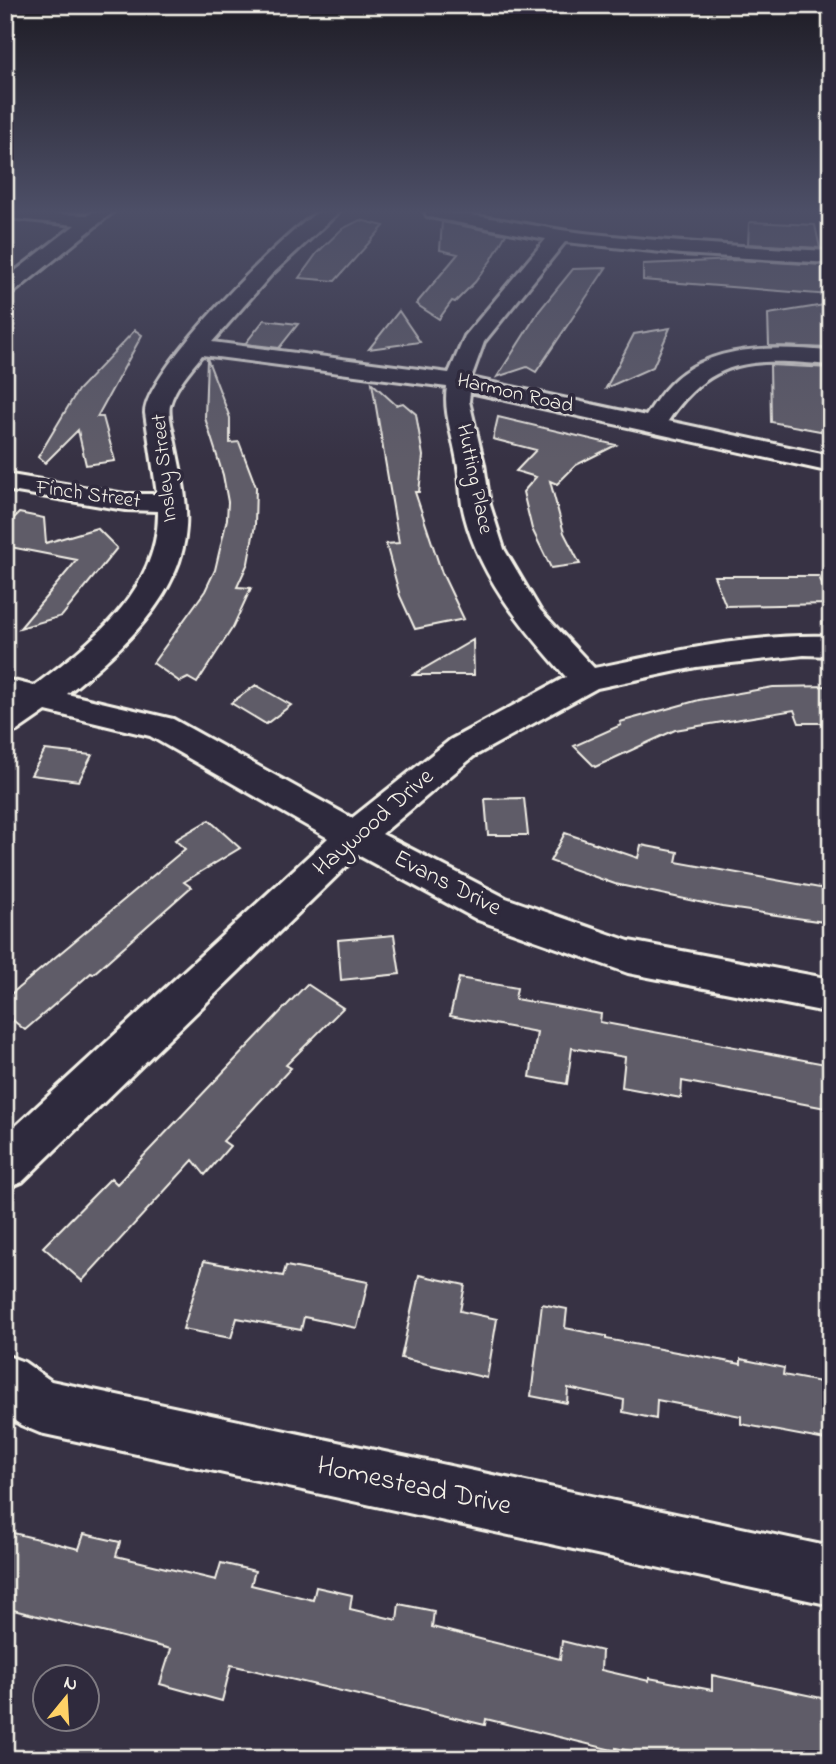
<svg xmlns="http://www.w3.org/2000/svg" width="836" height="1764" font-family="'Indie Flower',sans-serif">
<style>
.building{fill:#5f5c67;stroke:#f4f1e8;stroke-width:2}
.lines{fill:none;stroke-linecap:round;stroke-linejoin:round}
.minor-casing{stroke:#f4f1e8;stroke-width:6}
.minor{fill:#2f2a3d;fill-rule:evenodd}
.labels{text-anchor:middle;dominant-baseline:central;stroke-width:7;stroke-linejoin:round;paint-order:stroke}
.far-street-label{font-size:21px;fill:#f4f1e8;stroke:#2f2a3d}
.street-label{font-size:24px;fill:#f4f1e8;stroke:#2f2a3d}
.near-street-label{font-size:28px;fill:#f4f1e8;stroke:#2f2a3d}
</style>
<rect width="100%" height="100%" fill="#373244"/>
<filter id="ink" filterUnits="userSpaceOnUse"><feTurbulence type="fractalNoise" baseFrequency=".0143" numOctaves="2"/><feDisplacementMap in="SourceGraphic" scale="14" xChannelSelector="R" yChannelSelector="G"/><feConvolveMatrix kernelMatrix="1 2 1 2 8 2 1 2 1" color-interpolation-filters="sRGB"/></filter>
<g filter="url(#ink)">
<path class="building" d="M360,220L384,226L335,281L299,278L317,253L342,229Z
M442,222L506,234L492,259L475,282L455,302L452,301L439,319L416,304L458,254L440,250Z
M751,222L815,225L820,248L748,244L749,223Z
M736,260L824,265L830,295L643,280V264Z
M606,268L536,372L527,367L497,377L539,311L573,269Z
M831,304V348L769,346L768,314Z
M399,311L420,342L369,349Z
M264,320L298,324L279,348L245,344Z
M670,328L653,367L606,388L634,334Z
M135,330L142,335L97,417H103L115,461L86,465L78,430L45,463L38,457L78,390Z
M207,358L230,418V443L239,442L256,487L255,525L248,563L237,587L251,588L233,627L197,683L188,678L180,682L153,663L205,591L215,570L227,519L228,502L223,475L205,418Z
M770,365L831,368V433L771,422Z
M372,383L396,405L403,403L416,414L423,456L419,492H415L442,573L464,619L415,629L400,596L386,544L399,543Z
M498,417L616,445L576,465L557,484L550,481L564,533L580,564L551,568L532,529L523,492L536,477L516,471L536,450L493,439Z
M19,513L44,518L46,543L97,528L117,548L62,616L20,628L77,560L5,546V527Z
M714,576H819L829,604L726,606Z
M473,640L474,675H413Z
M256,685L291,705L266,724L231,703Z
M831,686V723H799L794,710L675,730L595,767L574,746L621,725L620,722L699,700L773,687Z
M45,750L92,755L79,781L31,775Z
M524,798L528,835H488L485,799Z
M209,820L240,848L184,882L191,887L93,974L91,973L25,1030L5,1014V999L185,849L175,840Z
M565,833L638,858L641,845L678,852L676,862L831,890V923L722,907L615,884L550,861Z
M394,935L400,974L341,980L338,940Z
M459,978L517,988L515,999L601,1014L600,1022L831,1065V1109L682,1081L681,1098L622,1087L625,1057L572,1048L567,1084L530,1077L537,1032L450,1016Z
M307,984L343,1008L286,1065L291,1068L223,1141L230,1146L205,1175L193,1160L82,1281L43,1247L111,1178L117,1184Z
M204,1261L283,1276L286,1266L368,1282L357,1328L304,1317L301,1330L237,1318L231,1338L183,1329Z
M419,1275L465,1285L460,1311L497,1319L487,1378L401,1358Z
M542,1304L567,1309L565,1328L606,1336V1339L741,1364V1359L784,1368L783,1375L831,1384V1441L741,1424V1416L657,1400L656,1419L623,1412L624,1400L568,1388L567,1403L531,1396Z
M5,1531L79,1549L84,1534L120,1542L116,1556L216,1580L221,1563L255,1571L251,1585L313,1600L316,1587L352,1595L350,1609L397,1620L399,1604L434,1611L432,1627L560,1659L562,1641L602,1651L601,1670L649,1681V1678L712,1690V1675L831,1700V1759H799L752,1750V1759H667L616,1748V1751L486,1719L485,1725L231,1665L222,1701L160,1684L171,1649L5,1608Z"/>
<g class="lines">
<defs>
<path id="minor" d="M5,212L88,215L93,212H113L12,294L5,296V279L75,225L8,218L5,217Z
M318,212H339L271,275L212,342L449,373L465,336L546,239L434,218L427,216L425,212C478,212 531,227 584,233C666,242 748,247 831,251V263L681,254L565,242L484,342L471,378L646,416C653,405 660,394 669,385C710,342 776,347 831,351V365C757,359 713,354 668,421L831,456V472L470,392L469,401L484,464L490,505L504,549L540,610L594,668C672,652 751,633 831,636V656L804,655L696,667L597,688L474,756L382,834L506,898L629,941L831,979V1013L628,973L478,920L358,855L22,1182L5,1189V1136L328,838L150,736L46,711L17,731L5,734V707L12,702L5,701V679L34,686C91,643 157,592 158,515V511L125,510L5,490V474L125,494H157L145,413C146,371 280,237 318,212ZM202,355L447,387C443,411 453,436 457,461C460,475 460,490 462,504C475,572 522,627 566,677L450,740L352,818L173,719L67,694C118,653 182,597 186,527C188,497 179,466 174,437C172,427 168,415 170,405C175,386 191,369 202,355Z
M5,1355L24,1362L51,1381L831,1547V1605L40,1433L21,1425L5,1414Z"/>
</defs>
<use href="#minor" class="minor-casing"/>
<use href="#minor" class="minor"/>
</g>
</g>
<linearGradient id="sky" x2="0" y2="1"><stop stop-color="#1e1c25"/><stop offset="0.46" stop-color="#4d4f67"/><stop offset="1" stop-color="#4d4f67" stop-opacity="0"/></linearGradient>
<rect width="836" height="459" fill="url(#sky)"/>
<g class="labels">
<g class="far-street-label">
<text transform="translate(515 394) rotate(13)">Harmon Road</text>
<text transform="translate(165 468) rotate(-96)">Insley Street</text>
<text transform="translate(474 479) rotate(78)">Hutting Place</text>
<text transform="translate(88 495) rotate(8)">Finch Street</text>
</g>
<g class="street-label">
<text transform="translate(374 823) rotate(-41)">Haywood Drive</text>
<text transform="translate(447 884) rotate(27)">Evans Drive</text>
</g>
<g class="near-street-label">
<text transform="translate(414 1487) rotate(12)">Homestead Drive</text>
</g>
</g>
<rect width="836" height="1764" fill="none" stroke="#2f2a3d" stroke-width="28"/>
<rect x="14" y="14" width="808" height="1736" fill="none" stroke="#f4f1e8" stroke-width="2.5" filter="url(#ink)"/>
<g transform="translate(66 1698) rotate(18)"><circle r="33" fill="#2f2a3d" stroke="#7e7a81" stroke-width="2"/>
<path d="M0-5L12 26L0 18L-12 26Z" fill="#ffd166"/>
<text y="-10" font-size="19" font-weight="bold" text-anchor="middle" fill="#f4f1e8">N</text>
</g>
</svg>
